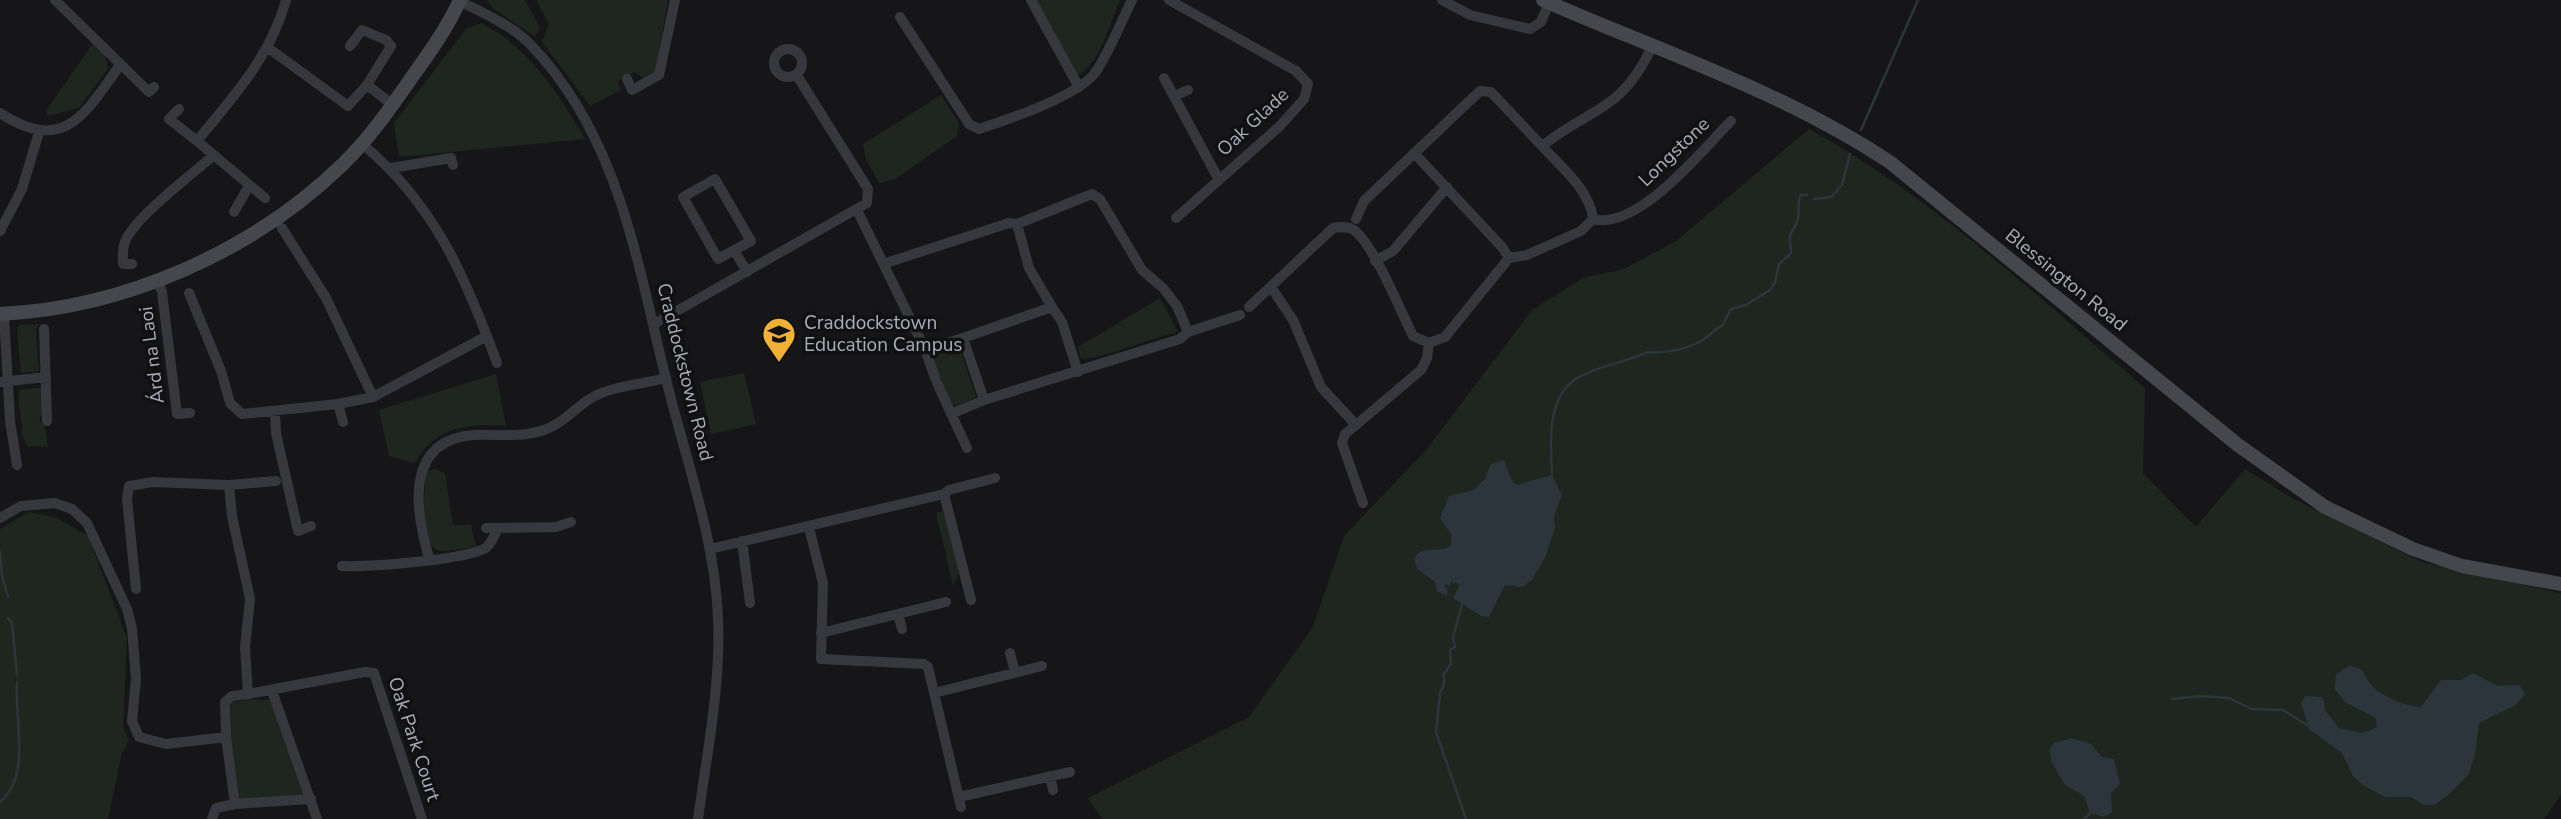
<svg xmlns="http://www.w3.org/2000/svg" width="2561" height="819" font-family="'Nunito Sans',sans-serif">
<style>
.green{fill:#1e261f}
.water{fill:#2c353c}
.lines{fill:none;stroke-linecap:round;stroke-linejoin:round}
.stream{stroke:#2c353c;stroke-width:2.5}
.street{stroke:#37383d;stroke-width:10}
.secondary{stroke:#45474d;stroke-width:14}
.labels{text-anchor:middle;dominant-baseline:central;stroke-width:7;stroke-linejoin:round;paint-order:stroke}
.street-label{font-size:19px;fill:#a8adb8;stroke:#111113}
.poi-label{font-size:19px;fill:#a8adb8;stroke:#111113;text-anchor:start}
</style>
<rect width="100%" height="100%" fill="#161618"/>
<path class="green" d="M487,0H525L540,28L535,37L494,9Z
M536,0H668L655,72L643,78L635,72L617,81L621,90L590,106L542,42L549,24Z
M1036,0H1120C1110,22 1101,63 1078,75Z
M481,23C529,47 559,94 585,139L399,157L394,123L466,29Z
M93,43L105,54L108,69L79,108L48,116L46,111Z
M941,95L959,123L957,136L895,179L879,183L866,159L863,144Z
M1809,129C1931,196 2039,298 2145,388L2143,473L2196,527L2245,469L2292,498L2422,562L2561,593V795L2544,819H1102L1088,798L1249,717L1313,627L1344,536L1427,449L1532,310L1583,278L1624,269L1676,241Z
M1160,298L1177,330L1175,333C1156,336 1091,363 1081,358L1078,347Z
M39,324L36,329L39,371L21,373L17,329L19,325Z
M960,349L976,397L956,406L951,403L930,355Z
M744,373L756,424L711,434L700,382Z
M496,374L506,426C469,423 434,427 415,463L389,456L379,410Z
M41,388L43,412L39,420L45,427L48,447L28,446L23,437L18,394L21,389Z
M435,469L445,473L453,525H471L476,546C469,549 462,549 454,550C447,551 439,553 433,547C420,534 424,488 427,471Z
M944,511L959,572L953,586L936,513Z
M29,512L57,518L88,536L127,638L123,729L129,740L122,753L108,819H0V529Z
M249,699L270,700L303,795L240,800L231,737V703Z"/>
<path class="water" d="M1504,460L1512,481L1517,485L1552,475L1562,495L1554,516L1555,528L1545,558L1532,580L1522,587L1505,585L1489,617L1481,616L1453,598L1460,585L1455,582L1453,585L1452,580L1449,587L1447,584L1445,586L1448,592L1446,596L1437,591L1435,582L1417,569L1414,559C1422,543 1439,555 1451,545V534L1440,518L1449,496L1473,490L1485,479L1491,464Z
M2349,666C2367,667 2363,677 2373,687C2385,698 2406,706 2421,707L2441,680H2461L2473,673L2498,686L2520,685L2525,694L2516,705L2479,723L2475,754L2469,774L2447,796L2434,805H2424L2411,797H2385L2363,785L2353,776L2342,753L2309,729L2301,703L2305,696L2323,697L2325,710L2339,728L2363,733L2377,727L2376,718L2345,702L2335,689L2336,674Z
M2072,738L2091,744L2102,757L2114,759L2120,784L2111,793L2112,812L2104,817L2090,813L2084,796L2065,785L2051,761L2050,748L2054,743Z"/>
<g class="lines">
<path class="stream" d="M1861,130L1918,0
M1814,199L1831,197L1842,185L1850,154
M1552,476C1551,444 1545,399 1577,378C1593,368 1628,361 1648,352C1662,354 1687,349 1699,342C1708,338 1712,330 1722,326L1731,309L1746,305L1770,290L1775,283L1779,264L1791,253C1788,226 1791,239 1798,219C1800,210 1796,204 1801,195H1807
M0,552L2,576L8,597
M1463,601L1453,637L1455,647L1450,650L1451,664L1444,674V685L1440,693L1436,732L1466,819
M8,618L12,623L17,676
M2172,699L2200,696L2229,698L2251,709L2283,710L2307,725
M0,802C32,775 14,719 17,683
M2084,819L2090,813"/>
<path class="street" d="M55,0L149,92L154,87
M1031,0L1079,87
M1169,0L1296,71L1308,84L1304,99L1280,126L1176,218
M1442,0L1470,15L1530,29L1541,22L1549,3
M459,1C483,13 513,26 531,45C622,140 638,270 669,391C688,466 715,541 718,618C721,685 707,753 698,819
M900,17L969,124L979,129C1009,119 1076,97 1095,73C1110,51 1120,24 1132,0
M350,46L362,30L386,40L391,46L367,85
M267,47L348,106L367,85L393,105
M1652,47C1620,113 1593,106 1542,146C1561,167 1590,190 1593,219C1638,231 1702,150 1731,121
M774 63a14 14 0 1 1 28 0a14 14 0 1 1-28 0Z
M1164,78L1218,178
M627,79L632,90L659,75L675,0
M1174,96L1188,90
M179,109L169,119L197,141C233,97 271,56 286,0
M0,113C64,155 85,114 120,65
M197,141L265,198
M362,144C434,203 466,278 497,363
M1414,153L1502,247L1509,258
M391,168L451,158L453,165
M715,179L751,241L718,259L683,197Z
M857,210L925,349L935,378
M234,212L249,186
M1356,219L1364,201L1480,91L1491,92L1542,146
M1017,224L1029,268L1052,307
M282,228L326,298L373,397
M0,231L22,189L39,132
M734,250L747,272
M1375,261L1393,251L1447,187
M132,264H123C123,256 122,249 125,242C134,218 192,174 213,156
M883,264L1009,223L1017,224L1092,194L1100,199L1142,270L1163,288L1177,306L1188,332L1180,339L984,400L963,338L925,349
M157,280L162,292L177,414L190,413
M1271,287L1293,320L1321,387L1356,425L1345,434L1342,443L1363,503
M189,293L221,371L230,403L242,414L338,404L373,397L487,336
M1249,307L1333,228C1340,227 1348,226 1354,230C1374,245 1401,312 1413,336L1429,343
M4,314L10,421L17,465
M654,324L867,203L868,189L796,74
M44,329L47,421
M1188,332L1240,315
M963,338L1052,307L1062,322L1078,372
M0,382L46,377
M937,383L967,448
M338,404L343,422
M275,411L276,433L298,531L311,526
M951,414L984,400
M1356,425L1421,370L1427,358L1429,343L1445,337L1509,258L1527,255L1581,231L1593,219
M944,494L971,600
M0,518L21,506L55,503L72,509L87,523L127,609L132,628L136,679L132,721L139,737L166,744L226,737
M486,528L556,527L571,522
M809,528L823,583L821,659L924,664L928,667L961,807
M742,541L750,603
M710,549L944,494L949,490L995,478
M429,558C415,510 404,440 474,435C497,434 522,438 544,430C563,424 575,407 593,397C613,386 643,384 666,378
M342,566C367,567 470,560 487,547C492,542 495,535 498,528
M136,589L127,499L129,486L153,482L229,485L276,481
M898,614L902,629
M821,633L946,602
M1010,653L1015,672
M272,691L317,819
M934,693L1042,666
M248,694L365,672L374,673L422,819
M1050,776L1053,790
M959,797L1070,772
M235,804L311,799
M212,819L216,808L235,804L226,737L225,702L232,696L248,694L245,647L250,599L232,516L229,485"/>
<path class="secondary" d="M1543,0C1659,51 1785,92 1891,163L2238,445L2325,507L2413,549L2462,566L2561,584
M0,314C125,308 254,251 343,164C370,138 391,107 412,77C430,52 447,28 460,0"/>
</g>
<defs>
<symbol id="school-pin" viewBox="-11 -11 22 30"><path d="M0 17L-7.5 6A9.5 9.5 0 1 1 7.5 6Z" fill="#f2b134" stroke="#111113"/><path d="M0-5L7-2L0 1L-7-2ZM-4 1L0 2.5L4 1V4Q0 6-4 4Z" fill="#111"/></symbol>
</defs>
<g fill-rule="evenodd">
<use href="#school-pin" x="760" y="315" width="38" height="52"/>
</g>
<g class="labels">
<g class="street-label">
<text transform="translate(1253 122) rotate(-43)">Oak Glade</text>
<text transform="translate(1674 152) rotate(-44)">Longstone</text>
<text transform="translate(2066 280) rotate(39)">Blessington Road</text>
<text transform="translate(152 355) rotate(-97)">Árd na Laoi</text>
<text transform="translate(685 372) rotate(76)">Craddockstown Road</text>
<text transform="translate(414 739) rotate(72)">Oak Park Court</text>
</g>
<g class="poi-label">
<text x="804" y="323">Craddockstown<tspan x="804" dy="22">Education Campus</tspan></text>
</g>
</g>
</svg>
